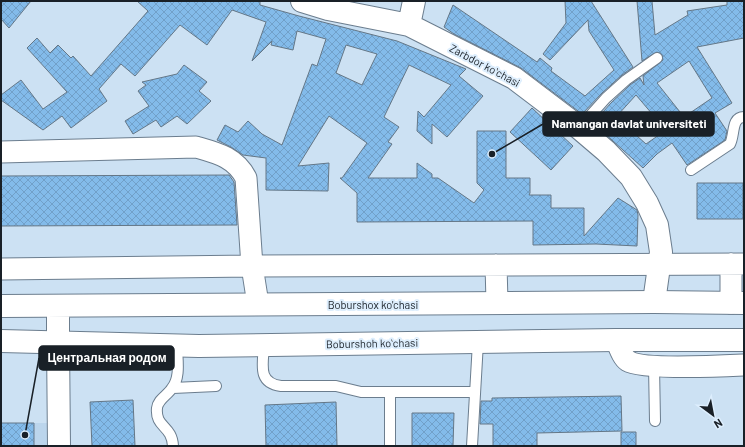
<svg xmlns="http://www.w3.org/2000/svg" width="745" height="447" font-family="Barlow,sans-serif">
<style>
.built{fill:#bbd5ec}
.building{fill:url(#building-cross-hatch);stroke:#647787;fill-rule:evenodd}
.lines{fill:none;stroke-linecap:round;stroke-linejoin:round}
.lane-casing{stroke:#6b7d8e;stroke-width:12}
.street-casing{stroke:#6b7d8e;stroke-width:23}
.secondary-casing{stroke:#6b7d8e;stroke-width:24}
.primary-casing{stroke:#6b7d8e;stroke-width:24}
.lane{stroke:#fff;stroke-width:10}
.street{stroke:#fff;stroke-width:21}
.secondary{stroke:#fff;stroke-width:22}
.primary{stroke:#fff;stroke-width:22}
.labels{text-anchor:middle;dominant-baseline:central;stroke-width:4;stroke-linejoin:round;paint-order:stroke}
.street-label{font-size:11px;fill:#192027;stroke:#ddeefd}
.leader{fill:none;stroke:#192027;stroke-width:1.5}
.callout-dot{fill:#192027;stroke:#ddeefd;stroke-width:1.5}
.callout{fill:#192027;stroke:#192027;stroke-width:1.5}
.callout-label{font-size:12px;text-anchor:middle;font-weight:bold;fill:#fff}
</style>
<defs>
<pattern id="building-cross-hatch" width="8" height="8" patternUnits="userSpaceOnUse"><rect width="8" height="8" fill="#83bbea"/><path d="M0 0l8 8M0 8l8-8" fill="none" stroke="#71a0c9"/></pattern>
</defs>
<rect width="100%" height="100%" fill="#cce1f3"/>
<path class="built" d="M1,423H50L49,446H1Z"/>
<path class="building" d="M1,1H31L9,28L1,19Z
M137,1H260V5L299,16L397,41L466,69L459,76L483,96L447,137L432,124V144L417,131L418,111L424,117L451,85L409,65L384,117L399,127L388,142L392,144L368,178H417V163L432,174V178H438L474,203L484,190L477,183V131H506V178H530V193L529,195H551V208H584V236L618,198L637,210L638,215L637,246L596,244L533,245V221L357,222V193L340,178H342L367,143L329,116L298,166L329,163L328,191L266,190V158L243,155L231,147L217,140L225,125L238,132L248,121L262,134L282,145L312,64L317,66L326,39L297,31L293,50L271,45L272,41L252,61L266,22L232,10L207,45L180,25L135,76L121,64L99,89L107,101L71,128L62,116L43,130L1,100V95L21,80L43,109L67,92L27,48L37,38L50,53L58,45L71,58L73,56L91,76L148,11ZM346,45L377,54L362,85L336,73Z
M565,1H591L633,67L622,75L602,93L582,114L521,68L454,34L444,27L453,5L537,62L540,58L552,68L551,71L585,96L614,70L589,31L588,20L550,60L543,54L566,23Z
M637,1H652L655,35L688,15L687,11L727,5V1H744V38L697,47L732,103L715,113L727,131L725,140L687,165L672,143L657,154L643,168L593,123L611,103L630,85L640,78L644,85L643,76L663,60L662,55L657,52L642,61ZM689,61L712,98L684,117L657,83ZM636,95L653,115L656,112L669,128L646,144L616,117Z
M184,65L207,82L199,91L211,101L187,124L177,116L161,127L156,120L133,134L125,121L149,106L138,91L146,85L142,82L177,74Z
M532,108L573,146L551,170L510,132Z
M229,175L234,182L237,225L1,226V176Z
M697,183H743V219H697Z
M621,396L622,431L537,433V446H493V424H480L481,401H492V398Z
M133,400L135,446H92L90,402Z
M336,402L337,446H266L265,405Z
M412,413H454L453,446H412Z
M1,423H34V446H1Z
M621,432H636V446H621Z"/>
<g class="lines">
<defs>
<path id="lane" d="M579,128L606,98L626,80L657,58
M691,170L730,144C735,135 731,117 744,117
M264,345C263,364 257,383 281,386H336L361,392H390
M654,366L655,421
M173,388L216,386
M173,446C172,425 155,428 157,408C158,399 168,395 172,388C181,377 177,359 177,345
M390,446V392H475
M472,446L478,342"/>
<path id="street" d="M1,152L196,147C217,153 235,157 246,178L252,266L258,304
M731,264V303
M496,265L497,302
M1,269L252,266L744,264
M616,340C619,346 622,357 628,361C642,370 723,366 744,365"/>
<path id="secondary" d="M302,1L328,9L409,25L514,78L572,122L606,151L631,177L647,203L657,225L661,252L654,302
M409,25L414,1
M58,342L59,446"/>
<path id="primary" d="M1,306L654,302L744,303
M1,341L199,346L616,340H744
M58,342V306"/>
</defs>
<use href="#lane" class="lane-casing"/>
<use href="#street" class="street-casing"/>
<use href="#secondary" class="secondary-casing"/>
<use href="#primary" class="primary-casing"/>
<use href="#lane" class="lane"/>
<use href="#street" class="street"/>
<use href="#secondary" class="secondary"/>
<use href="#primary" class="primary"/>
</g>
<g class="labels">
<g class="street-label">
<text transform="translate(485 65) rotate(28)">Zarbdor koʻchasi</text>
<text x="373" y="304">Boburshox ko'chasi</text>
<text transform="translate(372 343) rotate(-1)">Boburshoh koʻchasi</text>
</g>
</g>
<path class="leader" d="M492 154L543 124M25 435L39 358"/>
<g class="callout-dot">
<circle cx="492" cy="154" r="4"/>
<circle cx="25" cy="435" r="4"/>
</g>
<g class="callout">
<rect x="543" y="112" width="171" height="24" rx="4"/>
<rect x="39" y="346" width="135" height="24" rx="4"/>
</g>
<g class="callout-label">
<text x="629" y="128">Namangan davlat universiteti</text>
<text x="107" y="362">Центральная родом</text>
</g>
<rect width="745" height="447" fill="none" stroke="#192027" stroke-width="4"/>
<g transform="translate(713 415) rotate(148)" stroke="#ddeefd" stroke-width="3" paint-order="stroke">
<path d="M0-3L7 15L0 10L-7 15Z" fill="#192027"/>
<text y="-6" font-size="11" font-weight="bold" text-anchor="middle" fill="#192027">N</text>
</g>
</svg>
